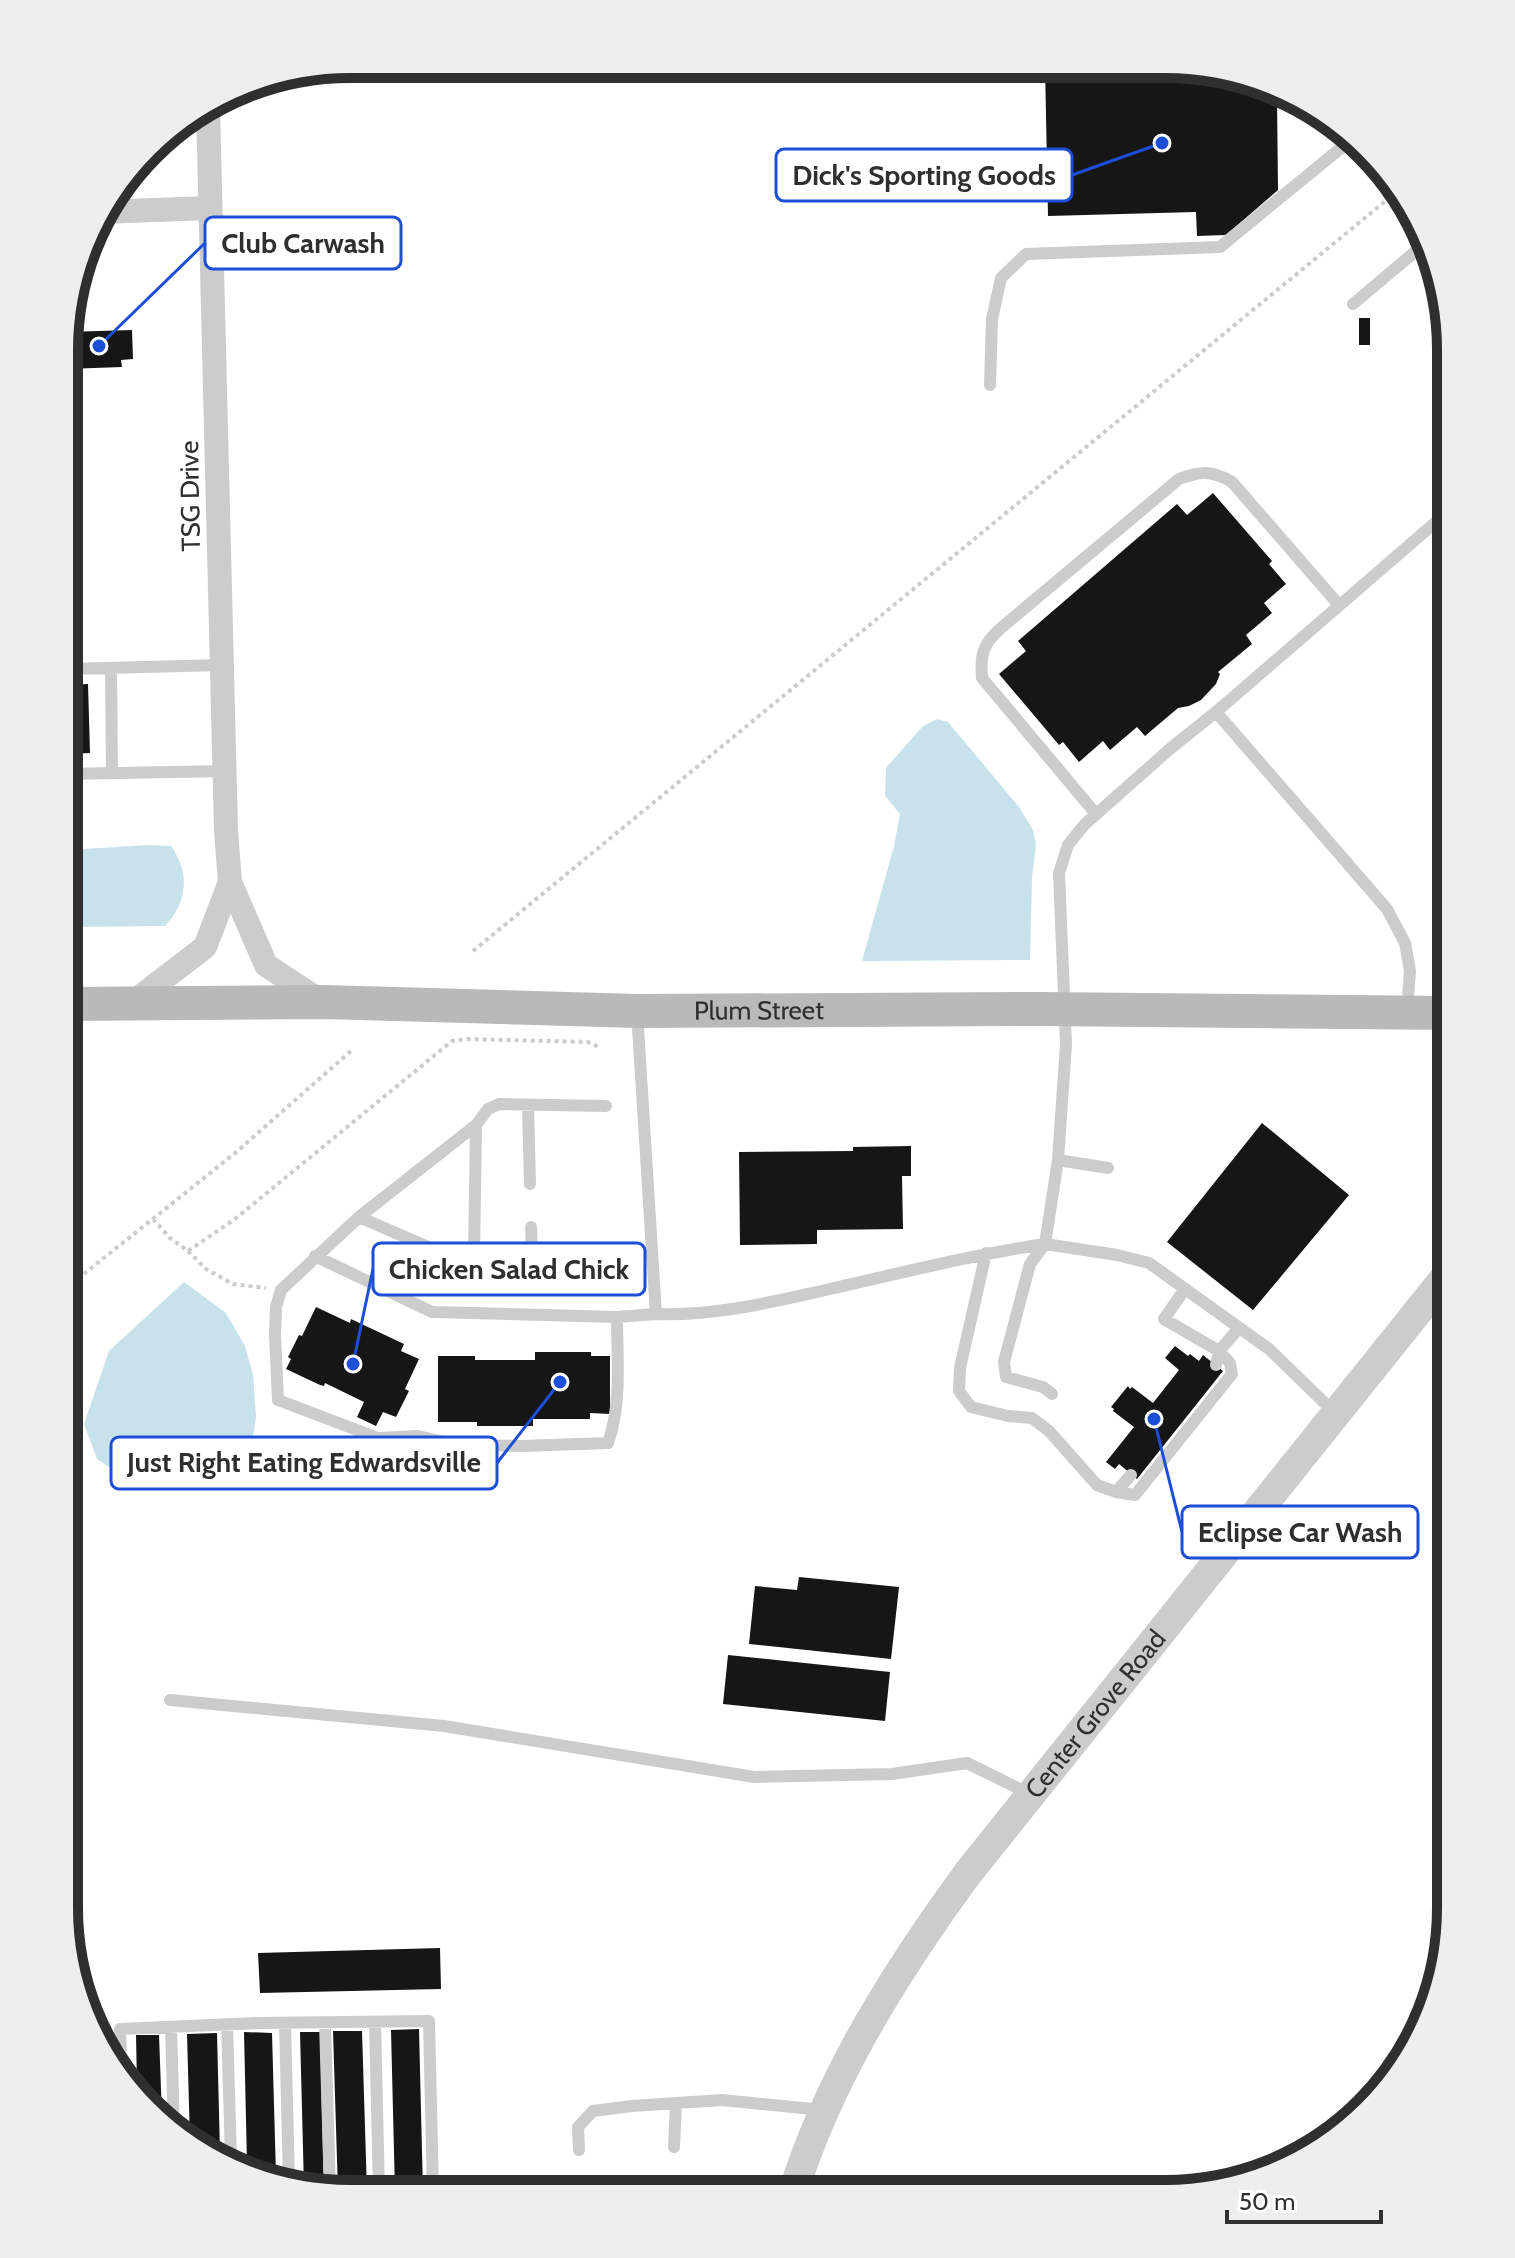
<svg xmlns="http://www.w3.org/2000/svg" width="1515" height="2258" font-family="Cabin,sans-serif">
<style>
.water{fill:#c8e2ec}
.building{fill:#161616}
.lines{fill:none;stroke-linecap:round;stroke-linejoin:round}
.path{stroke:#ccc;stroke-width:4;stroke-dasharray:4 4;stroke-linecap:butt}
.service{stroke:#ccc;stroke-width:12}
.minor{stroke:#ccc;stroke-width:24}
.tertiary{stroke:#ccc;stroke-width:30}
.secondary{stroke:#b9b9b9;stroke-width:34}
.labels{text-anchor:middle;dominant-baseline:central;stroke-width:8;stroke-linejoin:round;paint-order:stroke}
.street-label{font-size:26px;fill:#2f2f2f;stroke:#fff}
.rim{fill:none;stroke:#2f2f2f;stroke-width:10}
.leader{fill:none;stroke:#1d4ed8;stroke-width:3}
.callout-dot{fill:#1d4ed8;stroke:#fff;stroke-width:3}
.callout{fill:#fff;stroke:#1d4ed8;stroke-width:3}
.callout-label{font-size:28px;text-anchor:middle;font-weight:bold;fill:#2f2f2f}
</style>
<rect width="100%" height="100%" fill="#fff"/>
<path class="water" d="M937,719L948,722L1019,807L1033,830L1036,845L1032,879L1030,960L862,961L894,846L900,814L885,796L886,768L923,726Z
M150,845L171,846C190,873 188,901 165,926L66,927V850Z
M184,1282L226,1313L245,1346L253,1375L256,1417L250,1456L238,1470L126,1478L97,1459L84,1424L109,1351Z"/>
<path class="building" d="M1045,66L1203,67L1277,97L1278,190L1226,235L1197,236L1196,212L1048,216Z
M1359,318H1370V345H1359Z
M132,330L133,359L121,360L122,367L66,369V332Z
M1213,493L1272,561L1269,564L1286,584L1264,603L1272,613L1246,635L1252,644L1218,672L1220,674L1216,684L1201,700L1189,706L1178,708L1145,736L1137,727L1110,750L1103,741L1079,762L1063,742L1059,745L999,674L1026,651L1018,641L1177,504L1187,515Z
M88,684L90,753L66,754V685Z
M1262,1123L1349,1195L1253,1310L1167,1242Z
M911,1146V1176H902L903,1229L817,1230V1244L740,1245L739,1152L853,1151V1147Z
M316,1307L350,1323L351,1319L404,1344L401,1351L419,1359L405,1389L409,1391L396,1417L383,1412L376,1426L357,1417L364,1402L325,1383L324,1386L320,1385L286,1369L291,1359L288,1357L299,1335L302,1336Z
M1175,1346L1188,1356L1190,1354L1199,1361L1203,1355L1223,1371L1137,1479L1119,1464L1115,1469L1106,1462L1134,1427L1113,1411L1114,1409L1111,1407L1128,1386L1130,1389L1132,1387L1153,1403L1179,1370L1165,1358Z
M535,1352H591V1356H610V1414L590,1413V1419H533V1426H477V1422H438V1356H475V1360H535Z
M799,1577L899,1587L891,1659L749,1644L755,1586L797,1590Z
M728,1655L890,1672L885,1721L723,1704Z
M440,1948L441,1989L260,1993L258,1953Z
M419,2029L423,2192H395L391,2030Z
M333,2031H362L367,2192H338Z
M244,2032L272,2033L276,2176L247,2164Z
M300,2032H320L324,2192H313L304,2188Z
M217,2033L220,2153L190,2141L187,2034Z
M136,2035H159L162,2116L137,2085Z"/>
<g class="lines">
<path class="path" d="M473,951L1394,194
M153,1219L170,1238L188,1251L235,1219L452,1041L467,1039L588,1042L599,1047
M188,1251L206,1269L233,1284L266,1288
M65,1289L234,1154L351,1051"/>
<path class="service" d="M1353,304L1429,240
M990,385L992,319L1001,278L1026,254L1220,247L1352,139
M111,668L112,773
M66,669L222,665
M1216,712L1451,509
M66,774L225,771
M1096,814L982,678C980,654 983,644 1001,628L1179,479C1200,471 1212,470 1232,482L1339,605
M637,1012L656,1314C716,1316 772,1302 830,1289C901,1273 972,1255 1045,1244L1058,1160L1066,1044L1059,873L1068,845L1084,825L1171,748L1216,712L1387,909L1405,943L1410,971L1407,1009
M528,1105L530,1184
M476,1125L488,1109L499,1104L606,1106
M1058,1160L1108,1168
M359,1217L449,1256L474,1258L651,1252
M531,1227L532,1256
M986,1253L960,1368L959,1391L971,1407L1008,1416L1032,1418L1049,1431L1097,1485L1116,1492L1131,1475
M315,1256L432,1312L617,1317L656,1314
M474,1258L476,1125L359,1217L281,1290L276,1307L275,1335L278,1400L378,1438L418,1436L456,1445L522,1446L608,1443C622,1404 617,1358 617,1317
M1185,1289L1164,1319L1219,1351L1216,1365
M1052,1394L1043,1387L1006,1377L1004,1362L1030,1264L1045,1244L1117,1255L1149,1263L1269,1349L1335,1413
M1116,1492L1135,1495L1232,1374L1230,1363L1219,1351L1239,1328
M170,1700L444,1726L754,1777L892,1774L967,1763L1030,1794
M325,2022L330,2192
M375,2022L379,2192
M285,2023L289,2182
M227,2024L231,2158
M171,2027L174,2132
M121,2063L120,2029L259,2023L429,2021L433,2192
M674,2147L676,2103
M579,2150L578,2127L593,2111L632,2106L722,2100L823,2110"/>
<path class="minor" d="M101,212L210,208
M230,882L266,965L322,1002
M132,1003L205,947L230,882L226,831L208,108"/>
<path class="tertiary" id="s1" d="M793,2193C829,2077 897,1970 968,1873L1451,1270"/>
<path class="secondary" id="s2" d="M65,1004L323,1002L637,1011L1040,1009L1451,1013"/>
</g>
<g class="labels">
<g class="street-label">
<text transform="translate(190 496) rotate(-91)">TSG Drive</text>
<text stroke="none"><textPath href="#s2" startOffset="694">Plum Street</textPath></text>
<text stroke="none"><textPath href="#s1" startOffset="570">Center Grove Road</textPath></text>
</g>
</g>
<path d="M0 0H1515V2258H0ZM350 78H1165A272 272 0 0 1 1437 350V1908A272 272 0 0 1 1165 2180H350A272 272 0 0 1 78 1908V350A272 272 0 0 1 350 78Z" fill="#eee" fill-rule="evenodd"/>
<path class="rim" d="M350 78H1165A272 272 0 0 1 1437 350V1908A272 272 0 0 1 1165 2180H350A272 272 0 0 1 78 1908V350A272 272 0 0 1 350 78Z"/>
<path class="leader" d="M1162 143L1072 175M99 346L205 243M353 1364L373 1269M560 1382L497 1463M1154 1419L1182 1532"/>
<g class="callout-dot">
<circle cx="1162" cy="143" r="8"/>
<circle cx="99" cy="346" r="8"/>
<circle cx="353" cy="1364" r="8"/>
<circle cx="560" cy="1382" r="8"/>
<circle cx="1154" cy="1419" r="8"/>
</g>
<g class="callout">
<rect x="776" y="149" width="296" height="52" rx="8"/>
<rect x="205" y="217" width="196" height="52" rx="8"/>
<rect x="373" y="1243" width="272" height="52" rx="8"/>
<rect x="111" y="1437" width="386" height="52" rx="8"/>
<rect x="1182" y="1506" width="236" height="52" rx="8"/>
</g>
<g class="callout-label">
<text x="924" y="185">Dick's Sporting Goods</text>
<text x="303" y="253">Club Carwash</text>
<text x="509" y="1279">Chicken Salad Chick</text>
<text x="304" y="1472">Just Right Eating Edwardsville</text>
<text x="1300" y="1542">Eclipse Car Wash</text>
</g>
<path d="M1227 2210v12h154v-12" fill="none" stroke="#2f2f2f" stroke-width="4"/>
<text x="1239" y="2210" font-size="24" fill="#2f2f2f" stroke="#ffffff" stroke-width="6" paint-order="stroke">50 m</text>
</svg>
